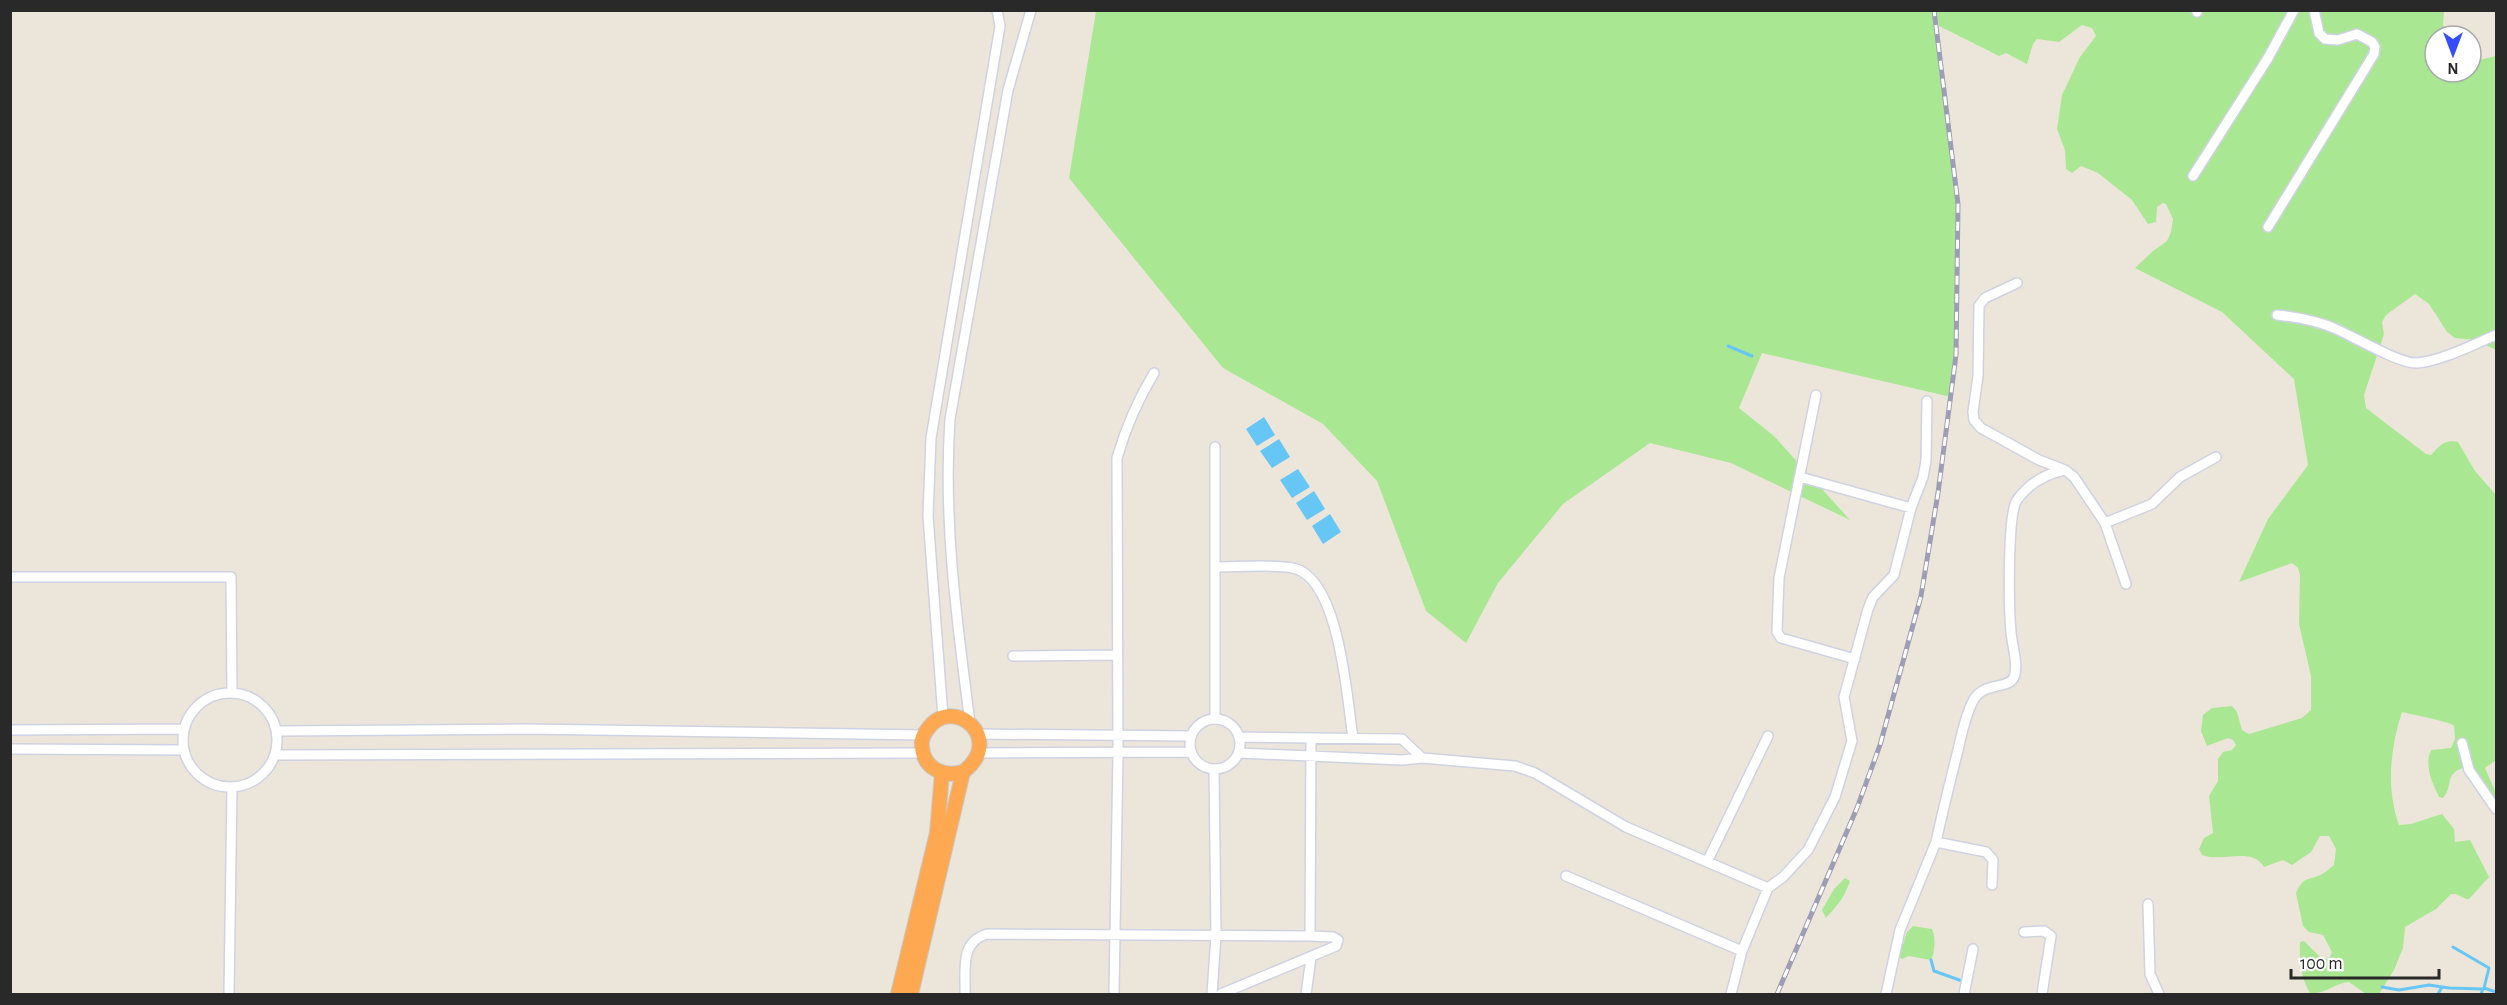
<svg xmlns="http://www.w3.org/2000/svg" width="2507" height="1005" font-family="'Alegreya Sans',sans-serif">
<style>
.green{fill:#aae793}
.water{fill:#66c6f5}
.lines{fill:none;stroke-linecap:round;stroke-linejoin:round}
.stream{stroke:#66c6f5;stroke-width:3}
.minor-casing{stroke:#cfd2e3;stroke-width:12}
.highway-casing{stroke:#c7c7c7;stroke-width:16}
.minor{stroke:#fff;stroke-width:9}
.highway{stroke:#ffa852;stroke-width:14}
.rail-casing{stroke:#9d9eb5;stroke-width:5}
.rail{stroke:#fff;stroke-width:3;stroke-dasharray:9;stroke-linecap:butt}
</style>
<rect width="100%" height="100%" fill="#ece6da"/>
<path class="green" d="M1096,11H1934C1956,135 1968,271 1951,397L1762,353L1739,408L1774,436L1850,520L1731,463L1650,443L1563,504L1498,583L1466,643L1426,611L1377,481L1323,424L1223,368L1069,178Z
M1936,11H2444L2443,24L2446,36H2435V72H2471V62L2496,56V350L2475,340L2455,338L2447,332L2429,304L2415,294L2386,315L2382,322L2384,334L2364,395L2366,408L2426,454L2431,455C2439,446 2445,439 2458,442L2475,471L2496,495V760L2485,768L2496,793V812L2466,767C2443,773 2454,786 2443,798L2439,797C2432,782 2424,766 2431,750L2451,748L2455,739L2454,726C2449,721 2413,715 2402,712C2390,749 2386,788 2399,825L2411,824L2442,814L2454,829L2455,842L2470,840L2489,877L2469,899H2466L2456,894H2451L2436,909L2405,927L2403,948L2394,970L2379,994H2366L2349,982C2334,983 2325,995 2310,993C2301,979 2299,958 2300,942L2304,941L2323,960L2330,957L2332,952L2323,935L2309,932L2303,926L2296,893C2305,874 2308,882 2322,874C2326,872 2330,868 2334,865L2336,849L2329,836H2320L2311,852L2292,865L2283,860L2264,867C2252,846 2220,863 2202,855L2199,849L2204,838L2213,833L2209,796L2218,781V759L2223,752L2232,750L2236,745L2233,740L2228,738L2207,746L2201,731L2203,715L2212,708L2232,706L2237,712L2242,730L2249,734L2302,718L2311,710V676L2299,624L2300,575L2298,568L2292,563L2239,582L2268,519L2308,465L2294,379L2222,312L2135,268L2153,251L2167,241L2171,232L2173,219L2166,204L2163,203L2157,207L2156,222L2148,224L2132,200L2098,173L2081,166L2072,173L2066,169L2065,150L2057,129L2062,95L2080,57L2096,36L2092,28L2082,25L2059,42L2037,39L2033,44L2027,64L2006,53L1999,56L1939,26Z
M1845,878L1850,881C1843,900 1839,903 1826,918L1822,910L1834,889Z
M1913,926L1932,929C1936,937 1935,953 1931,960L1909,956L1902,959L1899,957L1907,932Z"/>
<path class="water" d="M1264,417L1275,435L1257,446L1246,429Z
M1279,439L1290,457L1272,468L1260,451Z
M1298,469L1310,487L1292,498L1280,480Z
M1314,491L1325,509L1307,520L1296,503Z
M1330,514L1341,532L1323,544L1312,526Z"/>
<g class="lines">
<path class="stream" d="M1728,346L1752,356
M2453,947L2489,968L2484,988L2496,992
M1931,960L1934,971L1965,982
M2382,987L2399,990L2429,985L2449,988L2483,989L2481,994
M2438,994L2442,987"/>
<defs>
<path id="minor" d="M2197,12V10
M2193,176L2268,58L2294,10
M2268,227L2374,54L2375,47L2372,42L2357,34L2338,40L2325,39L2319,33L2314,10
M2017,283L1985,298L1979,306L1978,376L1973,412L1974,420L1981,428L2039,460L2065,470L2074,477L2105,523L2126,584
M2277,315C2296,317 2318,321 2336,329C2354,337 2400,364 2417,363C2444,360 2472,345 2496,335
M1816,395L1779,578L1777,632L1781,638L1855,659
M1800,477L1911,508
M2105,523L2152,504L2180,477L2216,457
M1215,567C1237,567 1274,564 1293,568C1340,578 1347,700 1353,738
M10,577H231L232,693
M1013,656L1117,655
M183 740a47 47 0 1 1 94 0a47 47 0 1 1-94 0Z
M943,717L928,516L931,438L1000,26L997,10
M1215,719V447
M1190 744a25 25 0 1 1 50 0a25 25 0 1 1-50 0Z
M970,723C957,622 943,521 950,419L1008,90L1031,10
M10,730L184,729
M277,731L526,729L923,735
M978,734L1191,736
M1239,737L1402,739L1422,758
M2462,743L2469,770L2496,809
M10,749L183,750
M979,753L1190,752
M1239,753L1402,760L1422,758L1515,766L1535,773L1626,827L1768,888
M275,755L922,753
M1936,842C1942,814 1949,786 1956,758C1961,739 1964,718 1973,701C1983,681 2009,690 2014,677C2019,666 2012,645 2011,632C2009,612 2007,514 2017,500C2029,483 2045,474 2065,470
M1708,860L1768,736
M1566,876L1742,951
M2148,904L2150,974L2159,994
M2024,932L2044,931L2051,936L2042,994
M1310,936L1311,738
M229,994L232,787
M965,994C966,971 959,942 987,934L1310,936L1333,937L1338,940L1336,946L1221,994
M1114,994L1118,753L1117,458C1126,427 1137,401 1154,373
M1212,994L1216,935L1214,769
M1306,994L1311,958
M1731,994L1742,951L1768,888L1783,877L1808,850L1835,797L1852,741L1844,697L1868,609L1873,597L1894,575L1911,508L1923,477L1926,461L1927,401
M1886,994L1900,930L1936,842L1986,852L1993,860L1992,885
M1964,994L1973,949"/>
<path id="highway" d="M898,994L937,833L942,773
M911,994L963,772C1007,739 952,693 927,730C923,735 921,741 922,747C924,770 945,777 963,772"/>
</defs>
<use href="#minor" class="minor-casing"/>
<use href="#highway" class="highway-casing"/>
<use href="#minor" class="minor"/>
<use href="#highway" class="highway"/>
<defs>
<path id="rail" d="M1777,994L1857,808L1880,745L1921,596L1938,493L1956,355L1958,204L1934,10"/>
</defs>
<use href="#rail" class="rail-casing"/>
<use href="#rail" class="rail"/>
</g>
<rect width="2507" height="1005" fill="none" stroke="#292929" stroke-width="24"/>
<g transform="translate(2453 54) rotate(180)"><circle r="28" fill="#ffffff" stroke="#a9a9a9" stroke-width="1.5"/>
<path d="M0-4.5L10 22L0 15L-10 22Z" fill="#344dff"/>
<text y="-9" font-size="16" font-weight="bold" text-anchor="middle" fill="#292929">N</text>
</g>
<path d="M2291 969v9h148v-9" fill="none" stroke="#292929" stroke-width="3"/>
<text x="2300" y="969" font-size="18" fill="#292929" stroke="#ffffff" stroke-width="4.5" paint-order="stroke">100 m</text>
</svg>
